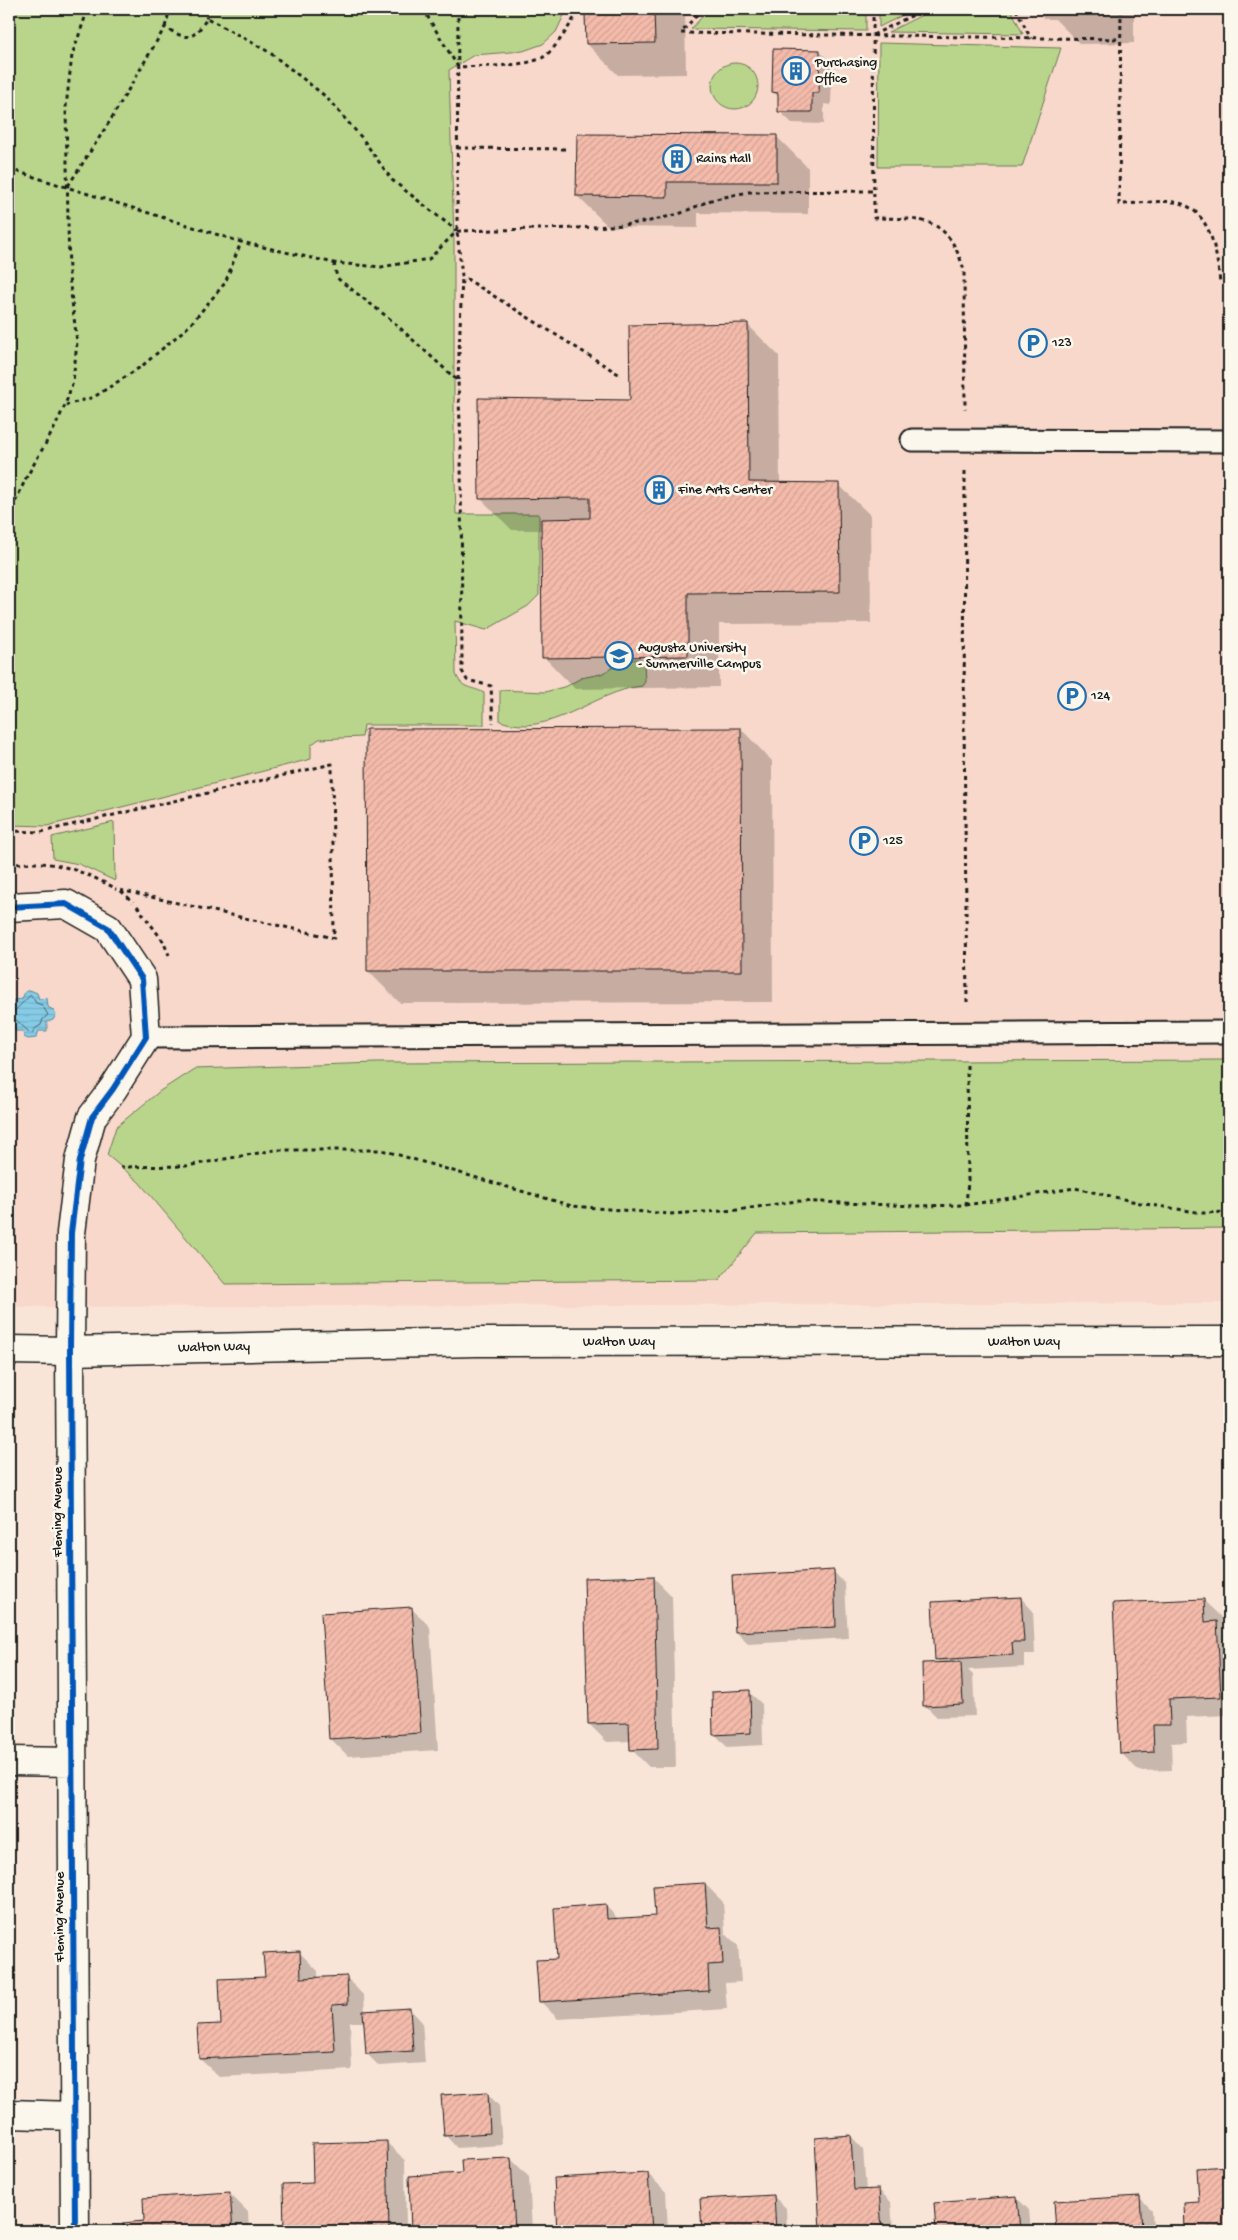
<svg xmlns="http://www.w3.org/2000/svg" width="1238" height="2240" font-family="'Gochi Hand',sans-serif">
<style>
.built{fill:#f8d8ca}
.grass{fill:#b9d58c;stroke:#6a7854}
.water{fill:url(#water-rules);stroke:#5c8696}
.shadow{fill:#0003}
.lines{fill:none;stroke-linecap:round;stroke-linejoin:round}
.shore{stroke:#46626d;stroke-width:1}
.building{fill:url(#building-hatch);stroke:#1c1c1c}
.service-casing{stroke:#1c1c1c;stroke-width:25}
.minor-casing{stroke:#1c1c1c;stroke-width:31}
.secondary-casing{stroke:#1c1c1c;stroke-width:31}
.path{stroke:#1c1c1c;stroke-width:3;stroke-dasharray:4 4;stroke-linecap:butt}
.service{stroke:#fbf7ec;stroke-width:21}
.minor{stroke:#fbf7ec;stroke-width:28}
.secondary{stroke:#fbf7ec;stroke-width:28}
.cycleway-casing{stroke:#fbf7ec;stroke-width:9}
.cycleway{stroke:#0057b8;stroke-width:6}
.labels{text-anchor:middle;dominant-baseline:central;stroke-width:5;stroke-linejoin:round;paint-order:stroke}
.poi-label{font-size:14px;fill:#1c1c1c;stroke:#fbf7ec;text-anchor:start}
.street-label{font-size:14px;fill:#1c1c1c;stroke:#fbf7ec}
</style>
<defs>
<pattern id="water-rules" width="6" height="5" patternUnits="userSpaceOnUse" patternTransform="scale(1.25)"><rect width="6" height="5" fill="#86cce7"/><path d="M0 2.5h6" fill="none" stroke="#73afc6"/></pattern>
<pattern id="building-hatch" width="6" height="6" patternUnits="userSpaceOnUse" patternTransform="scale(1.25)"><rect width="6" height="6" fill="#f4bbab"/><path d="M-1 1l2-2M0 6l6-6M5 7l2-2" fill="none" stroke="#d1a093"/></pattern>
</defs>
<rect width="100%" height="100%" fill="#f9e5d8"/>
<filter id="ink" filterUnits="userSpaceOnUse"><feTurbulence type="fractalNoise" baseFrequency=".02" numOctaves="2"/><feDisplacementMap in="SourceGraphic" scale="10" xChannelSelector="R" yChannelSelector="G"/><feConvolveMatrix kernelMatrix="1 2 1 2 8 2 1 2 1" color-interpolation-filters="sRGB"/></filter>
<g filter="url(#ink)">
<path class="built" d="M9,9H1229V1303L9,1307Z"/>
<path class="grass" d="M9,9H567L556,32L543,44L523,51L474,55L449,70L454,242V449L456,514H539V595L528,606L486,630L455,621L456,674C462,690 472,686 484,693V725H364L362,737L319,739L311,745V759L47,826L9,825Z
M709,9H866V31L691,29Z
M879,9H915L879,27Z
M934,9H1011L1023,34L888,32Z
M879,43L1061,48L1022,167H878Z
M712 86a23 23 0 1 1 46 0a23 23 0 1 1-46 0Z
M637,659L644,663L645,682L642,686C593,691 551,739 500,721V690L545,692L567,686L581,678L601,674L626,660Z
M114,822L115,881L79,864L53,859L52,837Z
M1229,1060V1228L757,1233L719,1280L225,1284L139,1182L107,1155L116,1127L160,1091L194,1069L377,1063Z"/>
<path class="water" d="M30,990L37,993L39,999L47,998L48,1007L53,1010L56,1015L53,1020L47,1022V1031H39L36,1038L28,1039L24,1037L23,1031H15L14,1023L9,1021V1010L14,1007V1000L22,999L25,992Z"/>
<path class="shadow" d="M595,9H713V11H685L686,74L618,75L587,44Z
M1034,9H1134V43L1080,44L1055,19H1044Z
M819,51L832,63L831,105L824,104V124L792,123L779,111L780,98L773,92Z
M776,136L808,168V214L698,213V228L609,227L577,196Z
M748,325L779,356L780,484H838L870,515L871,623L719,624V687L575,689L544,657L543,530H512L480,498Z
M741,729L772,761L773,1002L400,1003L368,971Z
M833,1571L845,1584L848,1638L748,1644L736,1632Z
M653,1577L672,1596L676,1767H649L631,1749V1741L607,1742L589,1724Z
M1021,1598L1033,1611L1035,1654H1024V1667L968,1670L973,1675L975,1716L937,1717L925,1705L941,1664L936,1659Z
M1203,1600L1222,1618V1627L1229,1635V1715L1186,1717L1187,1742L1171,1743L1172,1770L1139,1771L1121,1753Z
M412,1609L430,1627L438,1750L348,1756L330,1738Z
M749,1692L762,1704L763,1745L727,1747L715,1734Z
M705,1884L723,1902L725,1933L738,1946L741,1982L725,1983L727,2009L558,2019L540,2001L558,1960L605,1905L619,1920L656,1917Z
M299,1952L318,1971V1979L346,1977L364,1996L365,2012L410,2009L422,2022L425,2063L379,2066L367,2054L365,2022H350L352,2070L219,2077L200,2059L223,2026L266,1978Z
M487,2093L499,2106L502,2145L457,2148L445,2135Z
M851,2136L863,2149L866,2191L879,2190L891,2202L893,2231H821L816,2139Z
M386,2142L405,2160L406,2231H286L284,2185H315Z
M511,2159L529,2177L532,2231H413L410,2177L463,2174Z
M1229,2167V2231H1186L1185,2204L1200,2203L1198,2169Z
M648,2174L666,2192L668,2231H558L555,2179Z
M230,2194L248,2212L249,2231H125V2224L146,2223Z
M773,2196L786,2208L787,2231H703L702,2201Z
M1017,2198L1029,2210L1031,2231H937L935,2204Z
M1140,2198L1152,2210L1153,2231H1057L1055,2202Z"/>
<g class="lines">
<path class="shore" d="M31,995L36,1003L42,1005L48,1015L43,1019L41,1025L36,1028L31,1034L11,1015Z"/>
</g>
<path class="building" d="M594,9H654L655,43L586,44L585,14Z
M1047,9H1103V12L1047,13Z
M773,49L820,50L819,93H812V112H778V93L772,92Z
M577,134L777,135V182H667V197L576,196Z
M748,323L749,482L839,483L840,592L688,593V656L542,658L541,519L590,518V498L479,499L478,398L630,400L629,325Z
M741,728L742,971H367L366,729Z
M834,1570L836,1627L735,1632L732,1576Z
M654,1576L658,1749L630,1750L629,1723L588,1724L584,1578Z
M1021,1597L1024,1642H1012L1013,1655L935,1660L932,1602Z
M1204,1599L1205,1622L1217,1621L1221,1697L1169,1699L1170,1725H1153L1154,1752L1120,1754L1113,1603Z
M412,1607L421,1733L329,1739L321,1613Z
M961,1662L963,1704L923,1706L922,1663Z
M750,1690L751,1733L713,1735L712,1692Z
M705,1883L708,1928L721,1927L723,1964L708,1965L709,1991L539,2002L536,1960L557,1959L554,1908L606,1904L607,1919L655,1916L653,1886Z
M300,1951L301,1978L347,1976L348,2004L332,2005L335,2052L199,2059L197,2025L221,2024L219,1979L265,1977L263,1953Z
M410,2008L413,2051L366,2054L363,2011Z
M488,2092L490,2133L444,2136L441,2095Z
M851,2135L854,2190L879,2189L882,2231H820L815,2138Z
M387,2141L389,2231H284L283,2184L313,2183L312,2143Z
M511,2158L515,2231H411L409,2176L462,2173L461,2160Z
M1229,2166V2231H1185L1184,2203L1199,2202L1197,2168Z
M648,2173L652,2231H557L554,2178Z
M230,2192L233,2231H124L123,2223L144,2221L143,2198Z
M774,2195L776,2231H702L700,2199Z
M1017,2196L1020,2231H936L934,2203Z
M1140,2196L1142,2231H1056L1054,2201Z"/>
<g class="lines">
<defs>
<path id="service" d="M912,440L1229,441
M146,1037L1229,1032"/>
<path id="minor" d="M9,907L66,904L108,928L142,979L146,1037L113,1089L92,1117L80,1160L71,1233L70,1351L75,2231
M9,1761L72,1762
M9,2114L73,2116"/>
<path id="secondary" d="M9,1350L70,1351L477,1342L1229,1341"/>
</defs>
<use href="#service" class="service-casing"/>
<use href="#minor" class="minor-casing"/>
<use href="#secondary" class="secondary-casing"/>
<path class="path" d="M202,9L207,18
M423,9L458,67C480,66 523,67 542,58C554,52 573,21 579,9
M458,9L457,231L462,276L620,375
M702,9L681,33L1121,39
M873,9L874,218C924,219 947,215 964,270L965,409
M1016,9L1031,39
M1121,9L1119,204C1137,204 1157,200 1174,202C1211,207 1217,254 1220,283
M165,27L170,9
M873,35L925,9
M457,148L567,149
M9,169L241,242L225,283L189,326L142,366L94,397L66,405
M68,186L110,121L165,27C187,41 193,41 207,18L269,52L325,96L362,138L392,180L457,231L429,259L381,267L334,263L241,242
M457,231L577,228L623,225L650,221L679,214L711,200L748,192L873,191
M334,263L337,278L390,319L458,381L461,442L462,671L467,680L491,686L493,723
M458,380L462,276
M965,471L964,725L967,1002
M9,516L26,478L55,427L65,405L73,382L77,342L69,277L66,107L72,55L88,9
M9,831L41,832L332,764L334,938L115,889
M9,865C51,858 78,869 115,888
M121,891L133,902
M137,906L163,941L169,955
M120,1167L186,1166L275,1150H382L572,1206L670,1214L738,1210L796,1201L915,1206L966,1205L1075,1188L1145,1204L1203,1213L1229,1212
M966,1205L968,1181L967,1063"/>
<use href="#service" class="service"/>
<use href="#minor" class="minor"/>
<use href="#secondary" class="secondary"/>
<defs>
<path id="cycleway" d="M9,907L66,904L108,928L142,979L146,1037L113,1089L92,1117L80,1160L71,1233L70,1351L75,2231"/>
</defs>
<use href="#cycleway" class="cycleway-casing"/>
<use href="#cycleway" class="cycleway"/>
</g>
</g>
<defs>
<symbol id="building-ring" viewBox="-11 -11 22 22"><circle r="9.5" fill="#fbf7ec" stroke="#1f6fb2" stroke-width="1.5"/><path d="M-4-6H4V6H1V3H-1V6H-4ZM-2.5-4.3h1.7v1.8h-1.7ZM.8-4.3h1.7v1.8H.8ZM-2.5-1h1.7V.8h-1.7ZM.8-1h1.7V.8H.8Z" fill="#1f6fb2"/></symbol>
<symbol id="parking-ring" viewBox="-11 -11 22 22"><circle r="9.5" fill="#fbf7ec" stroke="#1f6fb2" stroke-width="1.5"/><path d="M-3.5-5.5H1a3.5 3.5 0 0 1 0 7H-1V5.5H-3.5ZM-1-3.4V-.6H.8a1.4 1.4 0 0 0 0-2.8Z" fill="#1f6fb2"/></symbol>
<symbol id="university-ring" viewBox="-11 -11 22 22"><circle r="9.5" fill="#fbf7ec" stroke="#1f6fb2" stroke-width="1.5"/><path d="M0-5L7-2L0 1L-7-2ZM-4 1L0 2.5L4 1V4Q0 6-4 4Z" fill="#1f6fb2"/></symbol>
</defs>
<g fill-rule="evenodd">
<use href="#building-ring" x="780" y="55" width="32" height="32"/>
<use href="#building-ring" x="661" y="143" width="32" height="32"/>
<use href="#parking-ring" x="1017" y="327" width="32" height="32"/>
<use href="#building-ring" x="643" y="474" width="32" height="32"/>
<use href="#university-ring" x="603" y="640" width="32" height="32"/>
<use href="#parking-ring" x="1056" y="680" width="32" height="32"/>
<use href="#parking-ring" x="848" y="825" width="32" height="32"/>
</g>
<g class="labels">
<g class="poi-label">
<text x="815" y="63">Purchasing<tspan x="815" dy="16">Office</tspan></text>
<text x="696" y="159">Rains Hall</text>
<text x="1052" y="343">123</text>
<text x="678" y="490">Fine Arts Center</text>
<text x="638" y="648">Augusta University<tspan x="638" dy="16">- Summerville Campus</tspan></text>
<text x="1091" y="696">124</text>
<text x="883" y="841">125</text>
</g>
<g class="street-label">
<text x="619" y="1342">Walton Way</text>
<text x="1024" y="1342">Walton Way</text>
<text transform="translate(214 1348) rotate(-1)">Walton Way</text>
<text transform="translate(58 1512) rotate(-90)">Fleming Avenue</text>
<text transform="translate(60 1917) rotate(-90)">Fleming Avenue</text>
</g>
</g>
<rect width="1238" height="2240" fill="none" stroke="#fbf7ec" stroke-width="30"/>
<rect x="15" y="15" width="1208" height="2210" fill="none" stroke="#1c1c1c" stroke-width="2" filter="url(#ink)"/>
</svg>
